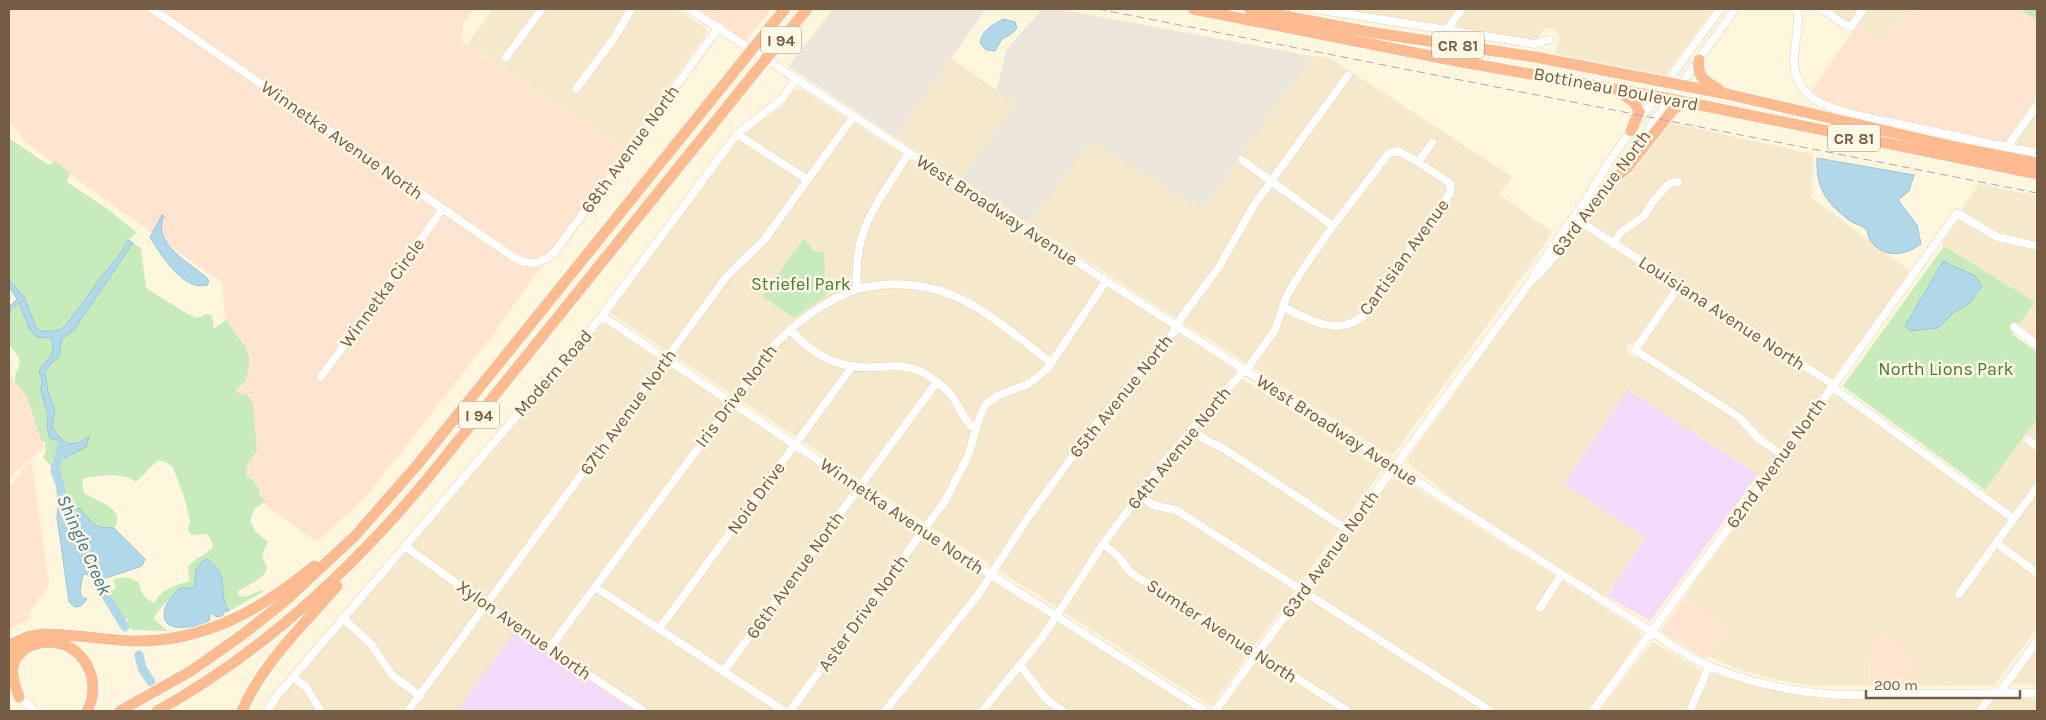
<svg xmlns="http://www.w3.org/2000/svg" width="2046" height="720" font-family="Karla,sans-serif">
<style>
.residential{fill:#f6e8cb}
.commercial{fill:#ffe5d0}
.industrial{fill:#ebe5da}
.education{fill:#f3dafa}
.green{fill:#c8ebbc}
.water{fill:#b1d8e8;stroke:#97c6da}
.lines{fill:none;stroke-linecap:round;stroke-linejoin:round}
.river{stroke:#b1d8e8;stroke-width:9}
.minor-casing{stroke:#e2d2b9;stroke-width:9}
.highway-casing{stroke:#fff;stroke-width:13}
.minor{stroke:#fff;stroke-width:8}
.highway{stroke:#fdbb8f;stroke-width:11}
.rail{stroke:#b99dc6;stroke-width:1;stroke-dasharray:8 5;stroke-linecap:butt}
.highway-bridge-casing{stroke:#fff;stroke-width:13;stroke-linecap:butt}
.highway-bridge{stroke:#fdbb8f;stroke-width:11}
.labels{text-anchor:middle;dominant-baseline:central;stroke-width:5;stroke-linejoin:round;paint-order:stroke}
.shield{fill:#fff8e5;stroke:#9e8b74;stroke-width:1}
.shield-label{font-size:16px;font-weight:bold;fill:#755c44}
.street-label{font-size:18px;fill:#755c44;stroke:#fff8e5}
.park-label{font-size:18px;fill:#457b3c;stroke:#fff8e5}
.water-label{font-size:19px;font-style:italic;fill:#407891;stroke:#fff8e5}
</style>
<rect width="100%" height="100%" fill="#fef6dd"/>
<path class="residential" d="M493,9H676L706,28L705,36L624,148L467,45Z
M1355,9H1458L1444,27L1358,13Z
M1467,9H1713L1666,74L1661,76L1553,55L1560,41L1559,35L1552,28L1544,29L1535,41L1457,28L1456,23Z
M1825,9H1860L1850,22L1847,23Z
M1868,9H1908L1882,43L1856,26Z
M1311,56L1330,58L1512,177L1499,195L1552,232L1530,266L1395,452L1389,455L1028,223L1091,141L1202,210Z
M951,58L1015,104L960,179L895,137Z
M798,89L803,90L1234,369L1242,379L1379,468L1381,471L1211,706L931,527L610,313L736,141L783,105L793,91Z
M2037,110V150L2019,146L2016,140Z
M1666,122L1813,154L1812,198L1911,272L1835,378H1830L1590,224L1588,217Z
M1979,184L2037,196V242L1994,231L1961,210Z
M1961,220L2037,249V341L2017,327L2035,302L1941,244L1958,221Z
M1582,229L1672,286V290L1637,340L1628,345L1626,351L1628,355L1641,358L1734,418L1756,441L1776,455L1762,478L1758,475L1618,520L1645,538L1606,597L1456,501L1406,461L1522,300L1578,230Z
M1679,292L1826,384L1827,389L1784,447L1778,449L1745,418L1641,349Z
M602,323L607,325L997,584L1198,711H272L278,700L306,668Z
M1834,393L1838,394L2006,517V522L1955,592L1962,597L1997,549L2037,579V627L1995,685L1907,686V672L1869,661L1870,686H1815L1782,681L1743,671L1707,656L1727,629L1684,597Z
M2037,419V443L2026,435Z
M2022,440L2037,451V480L2014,511L2011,512L1983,493Z
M1399,477L1594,601L1640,632L1641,637L1588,711H1496L1312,592L1311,586L1391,480Z
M2037,493V569L2002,541Z
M1304,598L1308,599L1483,711H1354L1266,656L1265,653L1266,649Z
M1653,642L1702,671L1686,711H1599Z
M2037,649V685L2013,684V682Z
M1259,661H1262L1341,711H1221L1256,662Z
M1711,673L1757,687L1821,699L1982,698L1985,700L1977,711H1694Z
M1994,697L2037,699V711H1983Z"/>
<path class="commercial" d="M9,9H474L462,25L463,43L624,148L493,335L368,494L317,542L243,489L222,283L25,142L9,121Z
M698,9H771L746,41Z
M1908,9H2019L2037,21V98L2006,141L2004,143L1903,122L1831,104L1819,100L1810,93L1856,26L1882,43Z
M9,374L27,391L44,447L9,478Z
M28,462L32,465L49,585L29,613L31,619L9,629V488Z
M1684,597L1727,629L1705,659L1661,631Z
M1881,632L1916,659L1907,672V686H1870L1869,648Z"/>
<path class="industrial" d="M833,9H986L895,137L788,66Z
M1042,9H1059L1311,56L1202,210L1091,141L1028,223L960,179L1015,104L996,91L1007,49Z"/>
<path class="education" d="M1628,390L1758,475L1650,621L1607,596L1645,538L1564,484Z
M515,632L568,667L634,711H457Z"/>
<path class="green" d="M2019,9H2037V21Z
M9,138L47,164H51L55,161L70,173L67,182L109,210L137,233L126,242L118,257L101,277L70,320L63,328L56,331H41L36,328L25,298L9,280Z
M804,238L814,251L824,252L826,295L794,318L762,296Z
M133,243L141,248L146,288L186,313L197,318L206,314L212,315L214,329L226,320L246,348L249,357V366L245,382L236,389L237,393L246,394L253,403L257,451C251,460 244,465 247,477L251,478L259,489V496L266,501L255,508L250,521L256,532L268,542L262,555C263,558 266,563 267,567C267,578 246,586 238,591V595L243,597L263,590V592L229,611C216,593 234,577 208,559L197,567L195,586L193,589L180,588L158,611L154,619L168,631L133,630L129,627L128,620C117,613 112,604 109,591L116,589L113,580C122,575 131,577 139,583C141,593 145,599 154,603C163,588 174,586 189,581L188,567C195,558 205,555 213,547L211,540L207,534L191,535L188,530L190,521L184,497L175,473L172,466L164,461H157L136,482C122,472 98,475 82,479L84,493C97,502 127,508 114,528L99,527L94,524L80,509L68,506L65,502L66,495L58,472L61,456L65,458L86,447V438L78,444H68L58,436L52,427L53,403L48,392L45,372L53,365L60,352L62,339L74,330Z
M1944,246L2035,302L2012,334L2037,352V419L1985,490L1843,386Z
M19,302L30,330L37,337L52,338C56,351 50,358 41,366C40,385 43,396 47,414C49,421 47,429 50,438L57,440L60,444L53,469L43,457L46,451L45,442H42L27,396L15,382V376L20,363L18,356L9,345C9,329 5,314 19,302Z"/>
<path class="water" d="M1004,19L1015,22L1017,28L1010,35L1002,39L995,51L986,50L980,43C981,31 993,24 1004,19Z
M1817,158L1914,175L1909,191L1898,200L1917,225L1921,244C1905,256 1883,259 1870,240C1868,237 1868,232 1866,229C1862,226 1856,224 1852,222C1827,204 1816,190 1817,158Z
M162,215L164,216C151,243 190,263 207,278L209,282L207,285C183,292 160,253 150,237Z
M128,240L133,243L74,330L62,339L59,356L45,372L48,392L55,409L52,427L58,436L68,444L78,443L89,437L86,447L65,458L56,455L60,444L57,440L50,438L47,427L48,415L41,391L42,382L39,371C45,359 58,355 51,338L37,337L30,330L19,303L12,308L9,315V307L17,299L9,287V280L25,298L36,328L41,331H56L63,328L70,320L101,277L118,257Z
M1943,261L1975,276L1982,286L1969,304L1954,312L1938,328L1910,331L1905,326Z
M68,506L80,509L94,524L99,527L114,528L145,559L142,566L97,581L86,574H83L80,591L82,597L87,599L81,606L75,607L69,602L57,517L58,509Z
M208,559C233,578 216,593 229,611H225L222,616L217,617L211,613L209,616L210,620C204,625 195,627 187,627C153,631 162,603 180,588H193L195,586C195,574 194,564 208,559Z"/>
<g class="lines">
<path class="river" d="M62,445L55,471L60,484L63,507L69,515
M97,570V581L125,627
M139,655L142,668L151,682"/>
<defs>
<path id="minor" d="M152,9L513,257L524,262L536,263L548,258L557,249L719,27
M689,9L1094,273L1692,658C1738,681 1788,692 1840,695L2037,693
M1315,9L1535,44L1549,40
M1797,9C1802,33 1786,61 1800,83C1804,91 1811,98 1819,102C1845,115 1885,121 1914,127C1955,136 1996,145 2037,153
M1822,9L1847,26L1851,27L1863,9
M1446,31L1462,9
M506,57L542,9
M576,89L615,37L631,9
M737,134L808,180
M2007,147L2037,105
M1242,160L1333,226
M1622,166L1735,9
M1573,217L1834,385L1838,391L2014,519
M1613,244L1621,232L1644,216L1654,200L1670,183L1678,182
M1534,277L1542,271L1553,258L1612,179
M1679,286L1635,350L1739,417L1759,439L1782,455
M857,289C945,269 988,315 1052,363
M1283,307C1309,319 1335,337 1362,317L1450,193L1451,184L1418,162
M602,316L951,549L1205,711
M2014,327L2037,345
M790,330C815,356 839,370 877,367C893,366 908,365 922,372C934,379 947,388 954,399C961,411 965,422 976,430
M321,377L442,210
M1191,429L1207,441L1221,447L1348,530
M2029,440L2037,447
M1139,495L1153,505L1176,510L1491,711
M1996,543L2037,573
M1103,544L1118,556L1130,572L1136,576L1348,711
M405,546L518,628L644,711
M595,587L784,711
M1959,594L2037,487
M1540,608L1561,575
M343,618L371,644L392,675L420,696
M659,629L852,367
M549,649L776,343C801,319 824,301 857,289C852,230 879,201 909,153
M1020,665L1046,699L1063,711
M723,672L937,382
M293,677L306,687L321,711
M9,687L35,711
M2000,692L2037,641
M267,711L276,697L602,316L737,134L782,99L796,79
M408,711L727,276L765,239L853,117
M790,711L945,501L968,456L979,419L985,405L997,396L1030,383L1048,368L1106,281
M885,711L978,595L1027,519L1096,424L1173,333L1181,318L1219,267L1254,205L1348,75
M982,711L1042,638L1103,544L1164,462L1229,387L1250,365L1275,330L1287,295L1303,269L1333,226L1389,153L1398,151L1418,162L1432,143
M1215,711L1534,277L1535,272L1588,197L1610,160L1720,9
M1593,711L1834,385L1957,213L1997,237L2037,246
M1690,711L1709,666
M1980,711L1994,692"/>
<path id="highway" d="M1193,9L1451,60L1671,99L2037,174
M1249,9L1369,32L1535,57L1727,94L1955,147L2037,163
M774,22L785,9
M1699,60C1697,79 1705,81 1719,89
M1619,91L1635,103L1639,112L1631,131
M1609,183L1627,168L1672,111L1683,102
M9,645L27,637L43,634C74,634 104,640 134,641C204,642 261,610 314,566
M9,657C22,650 35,642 49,642C85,643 103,682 87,711
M19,697C13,680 7,664 23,651
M120,711L191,671L242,635L284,602L355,536L418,464L742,62
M157,711C263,652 351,571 428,478L756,71
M242,711C263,662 303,626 337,586"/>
</defs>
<use href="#minor" class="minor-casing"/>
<use href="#highway" class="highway-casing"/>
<use href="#minor" class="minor"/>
<use href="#highway" class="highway"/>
<path class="rail" d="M1098,9L2037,193"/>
<defs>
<path id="highway-bridge" d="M742,62L774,22
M756,71L807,9"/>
</defs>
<use href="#highway-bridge" class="highway-bridge-casing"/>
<use href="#highway-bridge" class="highway-bridge"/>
</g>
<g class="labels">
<g class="shield">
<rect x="761" y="26.5" width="40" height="27" rx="4"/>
<rect x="1432" y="31.5" width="52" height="27" rx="4"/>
<rect x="1828" y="124.5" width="52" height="27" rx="4"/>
<rect x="459" y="401.5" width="40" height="27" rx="4"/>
</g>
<g class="shield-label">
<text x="781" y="40">I 94</text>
<text x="1458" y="45">CR 81</text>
<text x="1854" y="138">CR 81</text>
<text x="479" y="415">I 94</text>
</g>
<g class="street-label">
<text transform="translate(1616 89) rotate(11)">Bottineau Boulevard</text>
<text transform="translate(342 140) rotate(35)">Winnetka Avenue North</text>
<text transform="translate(630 149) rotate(-54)">68th Avenue North</text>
<text transform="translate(1601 193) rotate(-53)">63rd Avenue North</text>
<text transform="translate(997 210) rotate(33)">West Broadway Avenue</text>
<text transform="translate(1404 257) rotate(-54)">Cartisian Avenue</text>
<text transform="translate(382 293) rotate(-54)">Winnetka Circle</text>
<text transform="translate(1722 313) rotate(33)">Louisiana Avenue North</text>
<text transform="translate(553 373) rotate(-49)">Modern Road</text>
<text transform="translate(736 396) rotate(-53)">Iris Drive North</text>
<text transform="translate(1121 396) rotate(-51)">65th Avenue North</text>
<text transform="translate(628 412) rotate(-54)">67th Avenue North</text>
<text transform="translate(1337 430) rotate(33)">West Broadway Avenue</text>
<text transform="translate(1179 448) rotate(-51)">64th Avenue North</text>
<text transform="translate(1776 463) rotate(-54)">62nd Avenue North</text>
<text transform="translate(756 498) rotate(-54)">Noid Drive</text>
<text transform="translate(902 516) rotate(34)">Winnetka Avenue North</text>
<text transform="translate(1330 554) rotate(-54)">63rd Avenue North</text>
<text transform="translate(795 575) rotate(-54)">66th Avenue North</text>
<text transform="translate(863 613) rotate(-54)">Aster Drive North</text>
<text transform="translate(524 630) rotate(35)">Xylon Avenue North</text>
<text transform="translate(1222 631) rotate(33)">Sumter Avenue North</text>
</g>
<g class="park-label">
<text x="801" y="284">Striefel Park</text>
<text x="1946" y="369">North Lions Park</text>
</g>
<g class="water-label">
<text transform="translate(84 545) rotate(66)">Shingle Creek</text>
</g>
</g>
<rect width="2046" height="720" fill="none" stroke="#755c44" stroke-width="20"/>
<path d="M1866 690v8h154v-8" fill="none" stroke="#755c44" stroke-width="2.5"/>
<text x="1874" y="690" font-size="15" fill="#755c44" stroke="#fff8e5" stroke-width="4" paint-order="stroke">200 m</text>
</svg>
